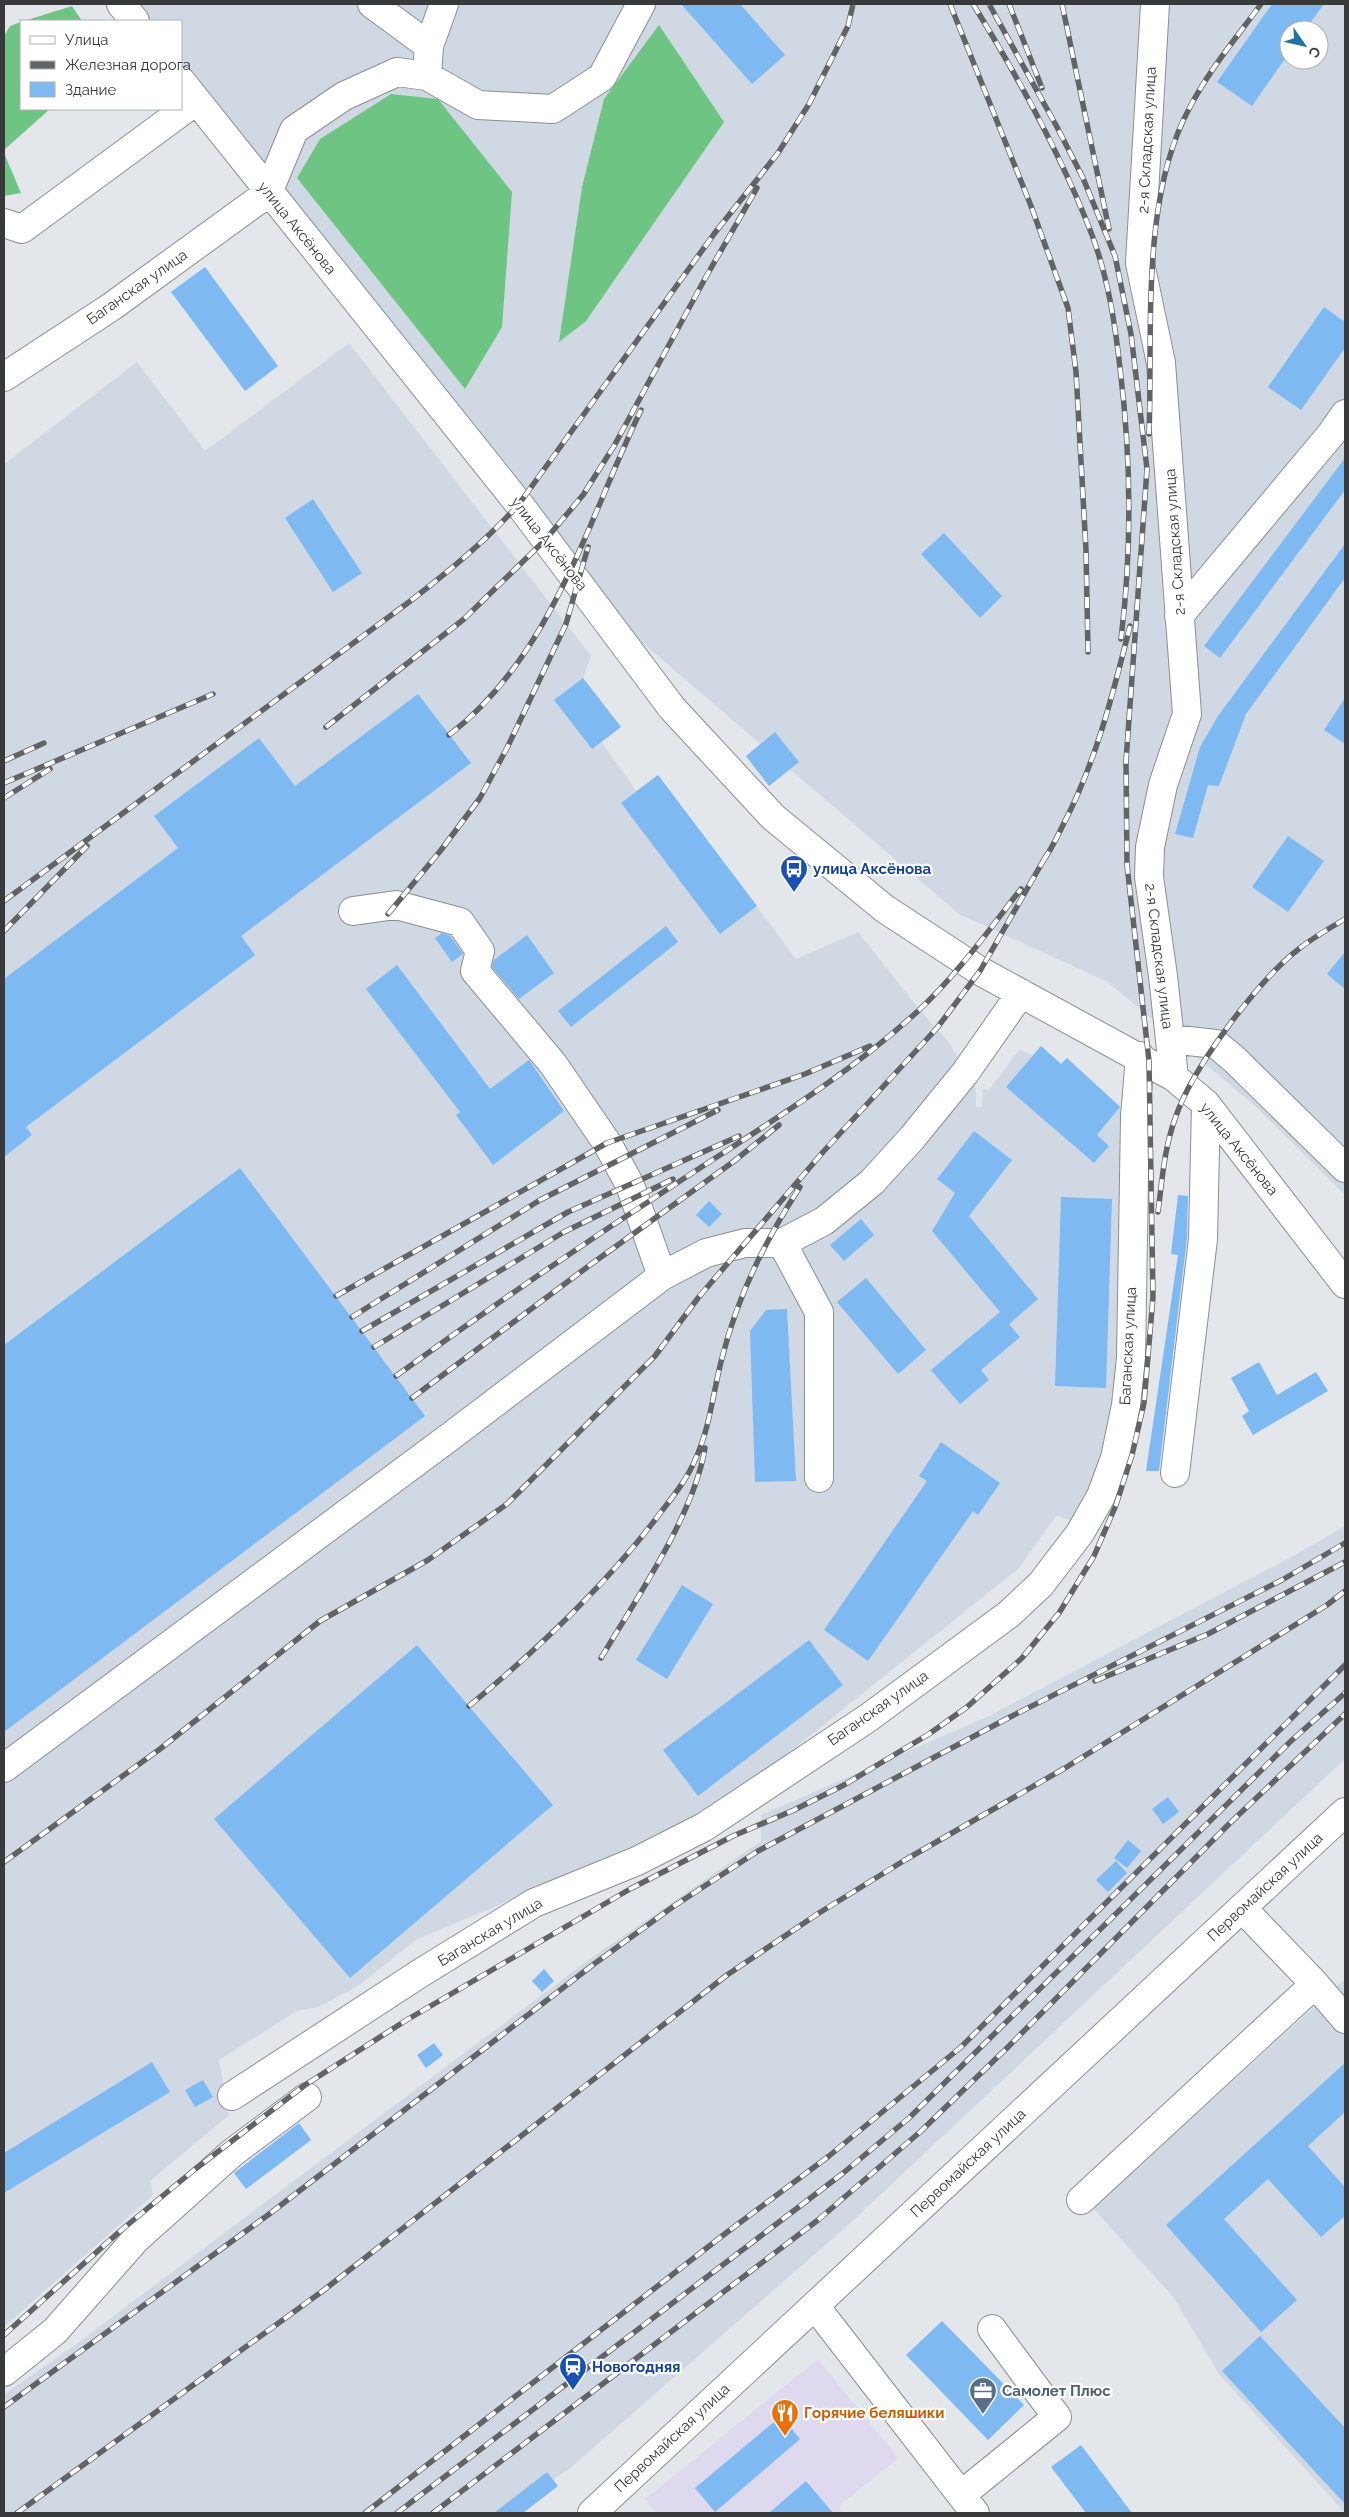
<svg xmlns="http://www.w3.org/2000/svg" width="1349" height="2517" font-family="Raleway,sans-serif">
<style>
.commercial{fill:#dfd9ef}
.built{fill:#d0d9e3;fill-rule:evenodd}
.forest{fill:#6ec583}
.building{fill:#7eb9f2}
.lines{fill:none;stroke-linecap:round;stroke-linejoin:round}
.minor-casing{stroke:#8b8e92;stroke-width:30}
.major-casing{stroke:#8b8e92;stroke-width:30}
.minor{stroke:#fff;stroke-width:28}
.major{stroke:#fff;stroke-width:28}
.rail-casing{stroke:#626366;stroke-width:5.5}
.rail{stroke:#fff;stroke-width:4;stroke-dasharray:11;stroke-linecap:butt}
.labels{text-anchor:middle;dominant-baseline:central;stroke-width:4.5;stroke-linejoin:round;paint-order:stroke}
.street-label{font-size:15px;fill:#38393b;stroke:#fff}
.transit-label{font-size:15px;font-weight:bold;fill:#164399;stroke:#fff;text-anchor:start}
.service-label{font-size:15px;font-weight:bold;fill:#4e5e75;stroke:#fff;text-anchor:start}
.food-label{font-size:15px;font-weight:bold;fill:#c56008;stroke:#fff;text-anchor:start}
</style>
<rect width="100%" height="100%" fill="#e3e7ec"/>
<path class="commercial" d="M818,2359L898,2458L839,2506L842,2511L839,2513H657L645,2499Z"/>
<path class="built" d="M127,4H1345V1195L1255,1106L1108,982L959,914L638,639L301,211L181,69V21H141ZM1289,30H1319V60H1289Z
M349,343L591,656L583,678L621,727L602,742L636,791L658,775L796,959L858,932L919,1009L948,1041L976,1089V1107H982L983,1089L989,1090L1019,1050L1061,1064L1067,1058L1127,1112L1118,1388L1108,1450L1076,1523L1057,1515L1018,1569L705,1820L417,1939L358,1986L318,2007L297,2011L219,2060L229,2115L150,2181L153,2195L4,2327V464L137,362L205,451Z
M1345,1526V1759L847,2226L568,2470L499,2513H4V2394L67,2351L587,1961L761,1841V1815L987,1717L1295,1555Z
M1345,1979V2513L1219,2374L1174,2298L1093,2208Z"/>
<path class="forest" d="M72,6L82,21H24Z
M21,22V109H50L4,150V36L10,26Z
M659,25L724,122L586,321L559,342L582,187L604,99Z
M391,94L438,99L512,192L502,327L465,389L297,178L320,139Z
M4,153L21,193L4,196Z"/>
<path class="building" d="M681,4H740L785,55L752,84Z
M1272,4H1324L1305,30H1289V53L1252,106L1217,82Z
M205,267L278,366L245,391L171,292Z
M1324,307L1345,322V348L1301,410L1268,387Z
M1345,458V490L1220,658L1204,646Z
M313,499L362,573L333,592L285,518Z
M944,533L1002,596L980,618L921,554Z
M1345,544V578L1246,714L1219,786L1208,785L1193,838L1175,834L1200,747L1218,716Z
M583,678L621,727L592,749L554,700Z
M418,694L471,763L241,936L255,955L26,1127L32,1135L4,1157V979L178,848L154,816L259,738L295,786Z
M1345,698V744L1324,730Z
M775,732L799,762L769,786L746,756Z
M658,775L757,906L720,934L621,803Z
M1288,836L1324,861L1288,912L1252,887Z
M666,926L678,942L571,1027L558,1011Z
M442,933L450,936L463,954L452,962L435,938Z
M527,935L554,973L519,999L492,967L494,960Z
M1345,952V989L1327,974Z
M397,965L490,1089L529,1060L564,1111L493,1165L456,1115L460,1112L366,989Z
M1041,1046L1061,1064L1067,1058L1120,1107L1097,1135L1109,1146L1094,1163L1006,1087Z
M974,1131L1012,1160L969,1216L1038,1299L1009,1324L1020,1337L981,1370L989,1380L960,1404L931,1370L1000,1312L932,1231L955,1193L937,1179Z
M240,1168L425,1416L4,1732V1345Z
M1178,1195L1188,1196L1187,1238L1159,1471H1146L1178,1255L1171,1254Z
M1061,1197L1112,1199L1106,1388L1055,1386Z
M709,1201L722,1214L709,1227L696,1215Z
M861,1219L874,1235L844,1261L830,1245Z
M866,1278L926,1350L898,1374L837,1302Z
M787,1309L796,1481L755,1482L750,1331L766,1310Z
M1259,1362L1277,1395L1316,1372L1328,1391L1253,1435L1242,1416L1249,1411L1231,1378Z
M941,1442L1000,1483L978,1515L973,1511L868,1661L824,1630L927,1481L919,1476Z
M682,1585L713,1604L667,1679L636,1660Z
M809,1640L843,1685L698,1796L663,1750Z
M417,1645L553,1805L350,1978L214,1819Z
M1168,1797L1179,1812L1163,1824L1152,1809Z
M1128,1840L1141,1851L1127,1868L1114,1858Z
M1116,1861L1127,1873L1108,1892L1096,1880Z
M544,1969L554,1981L542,1992L532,1981Z
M434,2043L443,2055L426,2068L417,2055Z
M152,2062L170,2092L4,2193V2153Z
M1345,2063V2112L1308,2146L1345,2187V2216L1321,2237L1268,2179L1224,2219L1297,2300L1261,2332L1166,2225Z
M203,2080L213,2097L195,2107L185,2090Z
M299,2123L311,2140L246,2189L234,2173Z
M942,2321L1024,2405L988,2440L906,2355Z
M1260,2336L1345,2428V2504L1222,2371Z
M781,2416L800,2439L715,2512L695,2488Z
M1081,2445L1132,2513H1086L1051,2467Z
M547,2472L558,2486L523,2513H494Z
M806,2481L833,2513H769Z"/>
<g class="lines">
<defs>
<path id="minor" d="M121,4L135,21
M372,4L429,46
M1155,4L1140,263L1161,363L1187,714L1163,785L1150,847L1149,877L1163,976L1174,1077
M427,76L429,46L444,4
M181,81L519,504L672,708L773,817L885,909L980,971L1174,1077L1206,1104L1345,1284
M268,193L294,130L344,96L397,72L427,76L478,105L553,109L602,77L641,4
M4,223L22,229L196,101
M4,377L111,307L268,193
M1179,616L1332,433L1345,414
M353,911L396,905L460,922L480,951L475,971L553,1064L607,1143L630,1185L662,1276
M1170,1039L1216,1044L1235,1060L1345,1168
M782,1243L819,1312V1478
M1175,1473L1203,1239L1206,1104
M4,1768L451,1436L662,1276L706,1253L745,1243H782L824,1221L872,1182L912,1138L965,1073L1021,993
M1315,1984L1345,2019
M232,2096L419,1974L534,1903L637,1861L704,1827L868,1718L1009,1614L1041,1584L1080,1533L1101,1496L1115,1458L1126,1405L1131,1358L1135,1117L1140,1056
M1081,2200L1315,1984L1242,1908
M815,2306L975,2513
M4,2372L55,2331L136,2239L232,2153L307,2097
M961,2495L1057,2417L992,2329"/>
<path id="major" d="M592,2513L1345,1812"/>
</defs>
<use href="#minor" class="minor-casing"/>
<use href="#major" class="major-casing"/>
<use href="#minor" class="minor"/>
<use href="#major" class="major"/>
<defs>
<path id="rail" d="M950,4L1031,206L1068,308L1076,372L1086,550L1088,652
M973,4C1018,77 1061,154 1092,235C1108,278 1115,323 1120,368C1131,457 1132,550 1121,639
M1009,4L1042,88
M1062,4L1109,229
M1149,434C1153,332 1140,198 1190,107C1209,70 1237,37 1261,4
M326,727L464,619L546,539L583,495L614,446L707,275L757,188
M449,735C552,656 587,522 641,410
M4,761L44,743
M4,783L213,694
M4,798L50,769
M1043,861C1051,850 1057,837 1063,825C1096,762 1113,694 1130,626
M4,901L409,602C448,572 486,541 519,504L714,234L778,153L809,104L848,26L853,4
M388,914L441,850L480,798L507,748L566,624L588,547
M4,931L87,846
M1158,1212C1162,1181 1164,1149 1175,1119C1191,1069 1259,979 1300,948C1314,937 1330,928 1345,919
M336,1296L607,1143L805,1074L870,1046
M352,1317L540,1200L718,1110
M362,1331L568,1212L739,1136
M374,1347L564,1232L673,1179
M396,1376C488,1309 581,1245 677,1183C759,1129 845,1078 918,1011C957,975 988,931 1021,889
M412,1398L590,1265L733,1162L779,1125
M601,1658C636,1599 694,1515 705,1448
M1095,1681L1208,1634L1345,1562
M469,1706C537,1650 601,1590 655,1520C669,1501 686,1482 695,1460C710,1428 713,1392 722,1358C738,1295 765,1241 800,1187
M4,1862L160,1749L320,1621L428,1560L507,1504L655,1356L698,1298L823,1152L937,1028L980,971L1046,856
M4,2335L119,2232L194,2170L305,2085L405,2021L630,1889L733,1836L794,1810L844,1785L929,1734L967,1707L1022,1658L1059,1613L1094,1556L1116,1505L1132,1455L1144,1403L1153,1297L1149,1061L1127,865L1126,761L1147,469L1131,334L1115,256L1083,178L1057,127L989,4
M4,2407L268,2215L594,1964L674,1906L758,1851L1010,1717L1282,1580L1345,1543
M17,2513L324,2290L727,1975L819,1913L905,1860L1065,1768L1327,1605L1345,1591
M365,2513L726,2233L829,2156L961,2047L1345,1665
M397,2513L842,2174L909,2118L1291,1741L1345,1693
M433,2513L818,2220L920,2132L1007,2048L1230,1823L1345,1714"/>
</defs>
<use href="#rail" class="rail-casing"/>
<use href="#rail" class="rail"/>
</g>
<defs>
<symbol id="bus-pin" viewBox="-11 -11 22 30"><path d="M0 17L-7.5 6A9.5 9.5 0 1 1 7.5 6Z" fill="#1a4fb4" stroke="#fff"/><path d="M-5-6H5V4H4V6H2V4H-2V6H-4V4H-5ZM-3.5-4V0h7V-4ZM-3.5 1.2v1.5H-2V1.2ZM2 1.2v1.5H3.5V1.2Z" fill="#fff"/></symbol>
<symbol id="station-pin" viewBox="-11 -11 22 30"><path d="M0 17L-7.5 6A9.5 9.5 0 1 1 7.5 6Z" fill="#1a4fb4" stroke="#fff"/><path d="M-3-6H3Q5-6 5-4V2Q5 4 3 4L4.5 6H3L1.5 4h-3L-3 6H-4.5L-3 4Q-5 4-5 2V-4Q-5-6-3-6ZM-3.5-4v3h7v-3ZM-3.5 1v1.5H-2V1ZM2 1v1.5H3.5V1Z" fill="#fff"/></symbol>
<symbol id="office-pin" viewBox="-11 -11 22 30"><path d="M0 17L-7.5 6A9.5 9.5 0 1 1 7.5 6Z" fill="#5c6f8a" stroke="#fff"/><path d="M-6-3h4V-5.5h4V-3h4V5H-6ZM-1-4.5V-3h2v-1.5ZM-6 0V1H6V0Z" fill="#fff"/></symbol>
<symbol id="restaurant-pin" viewBox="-11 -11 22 30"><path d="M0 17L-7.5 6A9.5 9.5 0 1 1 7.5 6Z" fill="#e8710a" stroke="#fff"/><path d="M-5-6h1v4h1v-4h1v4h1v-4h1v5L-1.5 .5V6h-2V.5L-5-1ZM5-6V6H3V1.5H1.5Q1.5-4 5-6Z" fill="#fff"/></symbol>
</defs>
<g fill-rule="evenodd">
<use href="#bus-pin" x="778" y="853" width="32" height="43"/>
<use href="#station-pin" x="557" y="2351" width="32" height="43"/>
<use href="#office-pin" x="967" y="2375" width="32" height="43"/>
<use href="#restaurant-pin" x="769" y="2397" width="32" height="43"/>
</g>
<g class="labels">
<g class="street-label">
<text transform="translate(1147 140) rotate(-87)">2-я Складская улица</text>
<text transform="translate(297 228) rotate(51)">улица Аксёнова</text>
<text transform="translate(137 287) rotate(-35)">Баганская улица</text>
<text transform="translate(1175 542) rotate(-94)">2-я Складская улица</text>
<text transform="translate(549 544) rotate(52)">улица Аксёнова</text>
<text transform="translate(1159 956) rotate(83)">2-я Складская улица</text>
<text transform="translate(1239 1149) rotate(51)">улица Аксёнова</text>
<text transform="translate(1128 1346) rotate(-87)">Баганская улица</text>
<text transform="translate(878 1708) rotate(-35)">Баганская улица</text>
<text transform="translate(1265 1887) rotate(-43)">Первомайская улица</text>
<text transform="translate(490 1932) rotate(-31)">Баганская улица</text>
<text transform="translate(968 2163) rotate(-43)">Первомайская улица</text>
<text transform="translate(672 2438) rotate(-43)">Первомайская улица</text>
</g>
<g class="transit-label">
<text x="813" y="869">улица Аксёнова</text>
<text x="592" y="2367">Новогодняя</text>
</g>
<g class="service-label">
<text x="1002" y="2391">Самолет Плюс</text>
</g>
<g class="food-label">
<text x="804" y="2413">Горячие беляшики</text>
</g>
</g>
<rect width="1349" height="2517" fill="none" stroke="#38393b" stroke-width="10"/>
<rect x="20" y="20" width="162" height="90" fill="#ffffff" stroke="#afb0b1"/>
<rect x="30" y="36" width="25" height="8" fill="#ffffff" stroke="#afb0b1"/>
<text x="65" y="45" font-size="15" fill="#38393b">Улица</text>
<rect x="30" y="61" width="25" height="8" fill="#626366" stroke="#afb0b1"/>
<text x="65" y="70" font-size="15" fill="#38393b">Железная дорога</text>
<rect x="30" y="82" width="25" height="15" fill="#7eb9f2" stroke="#afb0b1"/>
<text x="65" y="95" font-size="15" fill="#38393b">Здание</text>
<g transform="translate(1304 45) rotate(124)"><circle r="24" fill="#ffffff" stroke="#afb0b1"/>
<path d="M0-4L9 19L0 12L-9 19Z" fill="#2173a4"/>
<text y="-8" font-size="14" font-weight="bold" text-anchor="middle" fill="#38393b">С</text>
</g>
</svg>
